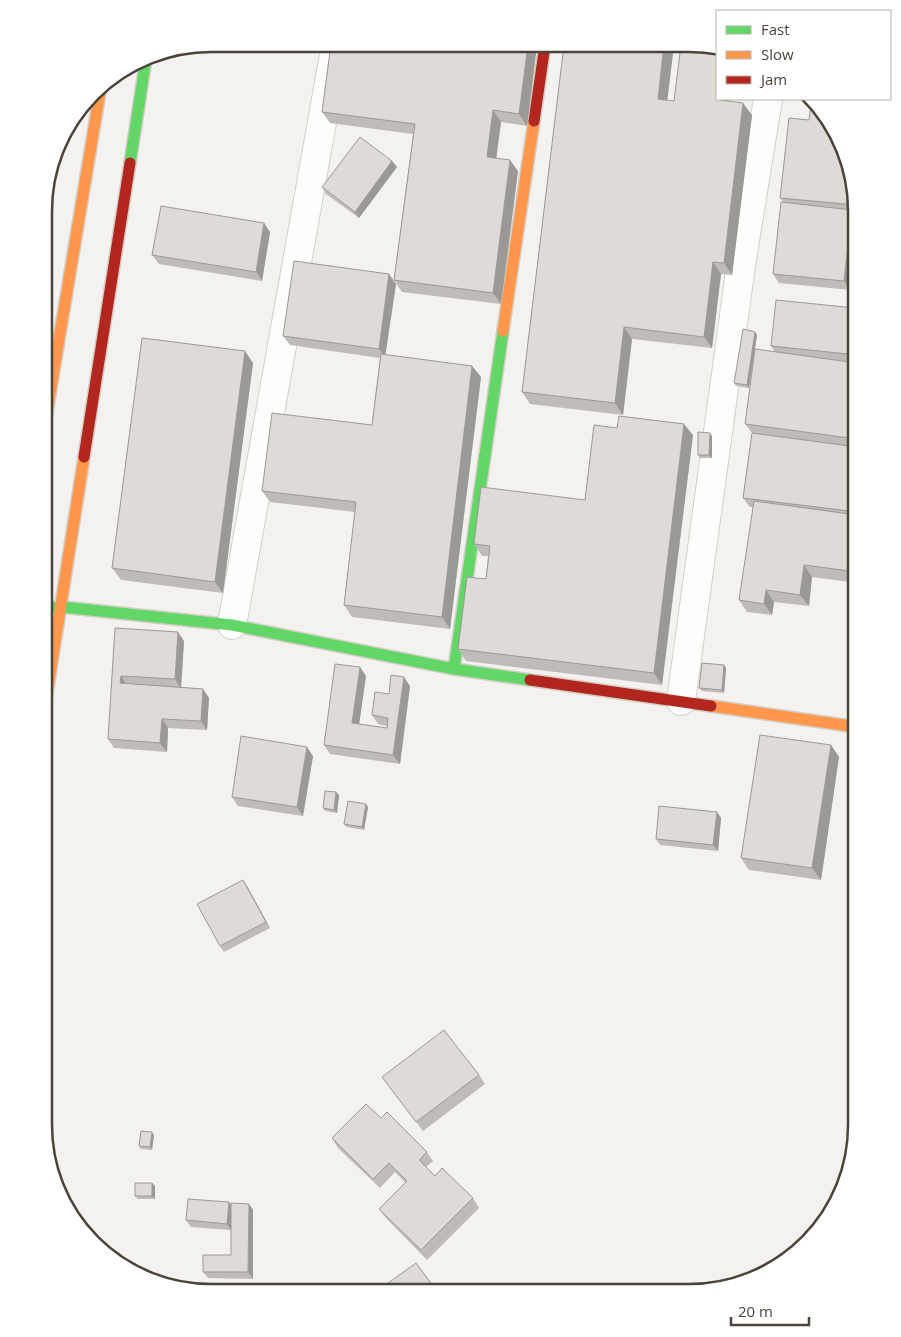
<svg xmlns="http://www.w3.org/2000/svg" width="901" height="1337" font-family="'Open Sans',sans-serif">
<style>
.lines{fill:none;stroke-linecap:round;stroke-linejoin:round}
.street-casing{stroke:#d2d0cb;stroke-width:30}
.fast-casing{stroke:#d3cfc5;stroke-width:14}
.slow-casing{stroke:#d3cfc5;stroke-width:14}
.jam-casing{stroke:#d3cfc5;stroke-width:14}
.street{stroke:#fdfdfc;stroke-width:28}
.fast{stroke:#63d668;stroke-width:11}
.slow{stroke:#ff974d;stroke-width:11}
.jam{stroke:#b3261e;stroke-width:11}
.wall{fill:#bfbcb8}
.shaded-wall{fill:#9b9996}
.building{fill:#dedbd6;stroke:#9b9996}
.rim{fill:none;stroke:#4b4439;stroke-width:2.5}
</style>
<rect width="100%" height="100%" fill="#f4f2ee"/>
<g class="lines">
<defs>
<path id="street" d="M232,625L336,44
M681,701L741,265L768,99"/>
<path id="fast" d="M130,163L146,59
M45,608L62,607L232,625L454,669L530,680
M454,669L503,331"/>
<path id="slow" d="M503,331L534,121
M45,424L101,86
M711,706L857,727
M44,713L84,457"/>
<path id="jam" d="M534,121L545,45
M84,457L130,163
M530,680L711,706"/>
</defs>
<use href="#street" class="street-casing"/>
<use href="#fast" class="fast-casing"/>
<use href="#slow" class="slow-casing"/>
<use href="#jam" class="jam-casing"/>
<use href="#street" class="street"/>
<use href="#fast" class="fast"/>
<use href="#slow" class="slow"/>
<use href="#jam" class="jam"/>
</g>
<path class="wall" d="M331,44L537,45L527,126L501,122L496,158L518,171L501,304L402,292L394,280L413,134L330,123L322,112Z
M564,45H674L667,100L674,101L730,99L729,102L752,115L732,275L721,274L712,348L632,339L623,415L530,404L522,392Z
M844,147L857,212V230L851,290L779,283L773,274L784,203L780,198Z
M392,161L397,167L359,218L326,194L322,187Z
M264,223L270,232L262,281L159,264L152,255Z
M396,284L385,355L472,366L481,377L450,629L352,617L344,605L355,512L270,502L262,491L372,425L380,358L290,345L283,336Z
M857,289V583L812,577L809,606L774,602L772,615L747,612L739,600L753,507H750L743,498L752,433L745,424L775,352L771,346L855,308Z
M755,332L757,335L749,388L736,386L734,383Z
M253,363L223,593L121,580L112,568Z
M693,435L662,685L466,661L458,649L486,579L488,556H482L474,544L585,500Z
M712,436V458H700L698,455Z
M115,628L184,641L181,687L203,689L209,698L207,730L168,728L167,752L114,748L108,739Z
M724,665L726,668L724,693L702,691L699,688Z
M366,676L359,724L387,728V726L378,724L372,715L389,694L410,686L400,764L330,754L324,745Z
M831,745L839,757L821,880L749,870L741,858Z
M313,756L303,816L238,806L232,797Z
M336,792L339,795L337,813L325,811L323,808Z
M368,807L364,830L346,827L344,824Z
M717,812L721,818L718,851L660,845L656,839Z
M243,880L247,886L270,928L224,952L220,946Z
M479,1075L485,1084L423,1131L382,1077Z
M381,1118L427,1152L433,1161L426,1167L435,1176L473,1198L479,1208L427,1260L386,1218L379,1209L406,1183L395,1172L380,1188L338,1148L332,1138Z
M154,1135L152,1150L141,1149L139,1146Z
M152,1183L155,1186V1199H138L135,1196Z
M249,1204L253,1210V1279L208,1278L203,1272L231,1255V1230L191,1227L186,1220L231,1206Z
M416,1263L437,1291L455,1293L378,1292Z
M356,1284L361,1292H345Z"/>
<path class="shaded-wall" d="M528,45H537L527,126L519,114Z
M664,45H674L666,111L658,99Z
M720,99H730L728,112L720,100Z
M743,103L752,115L732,275L724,263Z
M493,110L501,122L495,168L487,157Z
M510,160L518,171L501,304L493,293Z
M392,161L397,167L359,218L355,212Z
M852,210L857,217V230L851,290L844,281Z
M264,223L270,232L262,281L256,272Z
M713,262L721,274L712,348L704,337Z
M389,274L396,284L385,358L379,349Z
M624,327L632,339L623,415L615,403Z
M755,332L757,335L749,388L747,385Z
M245,351L253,363L223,593L215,582Z
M472,366L481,377L450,629L442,617Z
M684,424L693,435L662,685L654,673Z
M710,433L712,436V458L709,455Z
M804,565L812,577L809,606L800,595Z
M766,590L774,602L772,615L764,604Z
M178,632L184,641L181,689L175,679Z
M724,665L726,668L724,693L722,690Z
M360,667L366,676L358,732L352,723Z
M121,676L127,685L120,683Z
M404,677L410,686L400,764L393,755Z
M203,689L209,698L207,730L201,721Z
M162,719L168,728L167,752L160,743Z
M831,745L839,757L821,880L812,868Z
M307,747L313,756L303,816L297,807Z
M336,792L339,795L337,813L334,810Z
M366,804L368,807L364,830L362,827Z
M717,812L721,818L718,851L713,845Z
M243,880L247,886L270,928L266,922Z
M152,1132L154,1135L152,1150L150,1147Z
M152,1183L155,1186V1199L152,1196Z
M229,1202L233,1208L231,1230L227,1224Z
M249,1204L253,1210V1279L248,1272Z"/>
<path class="building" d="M331,44L528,45L519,114L493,110L487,157L510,160L493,293L394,280L415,124L322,112Z
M564,45H664L658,99L674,101L681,45H712L717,48V99H720V100L743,103L724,263L713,262L704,337L624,327L615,403L522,392Z
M811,104L844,147L856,205L780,198L789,118L809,120Z
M360,137L392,161L355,212L322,187Z
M781,202L852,210L844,281L773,274Z
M161,206L264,223L256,272L152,255Z
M294,261L389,274L379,349L283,336Z
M857,289V355L771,346L776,300L855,308Z
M743,329L755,332L747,385L734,383Z
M142,338L245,351L215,582L112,568Z
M755,349L857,363V439L745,424Z
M381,354L472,366L442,617L344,605L356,502L262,491L272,413L372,425Z
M619,416L684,424L654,673L458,649L467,577L486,579L490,546L474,544L481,487L585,500L594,425L617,428Z
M698,432L710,433L709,455H698Z
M752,433L857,447V512L743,498Z
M754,501L857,515V572L804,565L800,595L766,590L764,604L739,600Z
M115,628L178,632L175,679L121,676L120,683L203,689L201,721L162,719L160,743L108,739Z
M702,663L724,665L722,690L699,688Z
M335,664L360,667L352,723L387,728L388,718L372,715L375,692L389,694L391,675L404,677L393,755L324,745Z
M760,735L831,745L812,868L741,858Z
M241,736L307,747L297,807L232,797Z
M325,791L336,792L334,810L323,808Z
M348,801L366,804L362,827L344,824Z
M659,806L717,812L713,845L656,839Z
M243,880L266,922L220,946L197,904Z
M444,1030L479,1075L416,1122L382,1077Z
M366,1104L381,1118L387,1112L427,1152L419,1160L435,1176L442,1168L473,1198L421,1250L379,1209L407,1181L389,1163L373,1179L332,1138Z
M141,1131L152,1132L150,1147L139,1146Z
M135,1183H152V1196H135Z
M188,1199L229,1202L227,1224L186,1220Z
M231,1203L249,1204L248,1272H203V1255H231Z
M416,1263L433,1286L424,1292H378L377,1291Z
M356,1284L359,1289L354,1292H345L344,1291Z
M448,1284L454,1293H434Z"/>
<path d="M0 0H901V1337H0ZM211 52H689A159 159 0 0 1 848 211V1125A159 159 0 0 1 689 1284H211A159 159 0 0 1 52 1125V211A159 159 0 0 1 211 52Z" fill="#fff" fill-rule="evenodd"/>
<path class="rim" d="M211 52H689A159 159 0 0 1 848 211V1125A159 159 0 0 1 689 1284H211A159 159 0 0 1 52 1125V211A159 159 0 0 1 211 52Z"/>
<rect x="716" y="10" width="175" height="90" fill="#ffffff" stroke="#b7b4b0"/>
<rect x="726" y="26" width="25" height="8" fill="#63d668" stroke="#b7b4b0"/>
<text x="761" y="35" font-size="15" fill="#4b4439">Fast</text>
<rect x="726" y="51" width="25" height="8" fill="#ff974d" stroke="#b7b4b0"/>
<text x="761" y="60" font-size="15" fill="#4b4439">Slow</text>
<rect x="726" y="76" width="25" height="8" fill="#b3261e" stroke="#b7b4b0"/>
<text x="761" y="85" font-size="15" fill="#4b4439">Jam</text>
<path d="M731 1317v8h78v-8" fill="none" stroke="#4b4439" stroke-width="2.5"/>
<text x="738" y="1317" font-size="15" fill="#4b4439" stroke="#ffffff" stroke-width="4" paint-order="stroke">20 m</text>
</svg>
